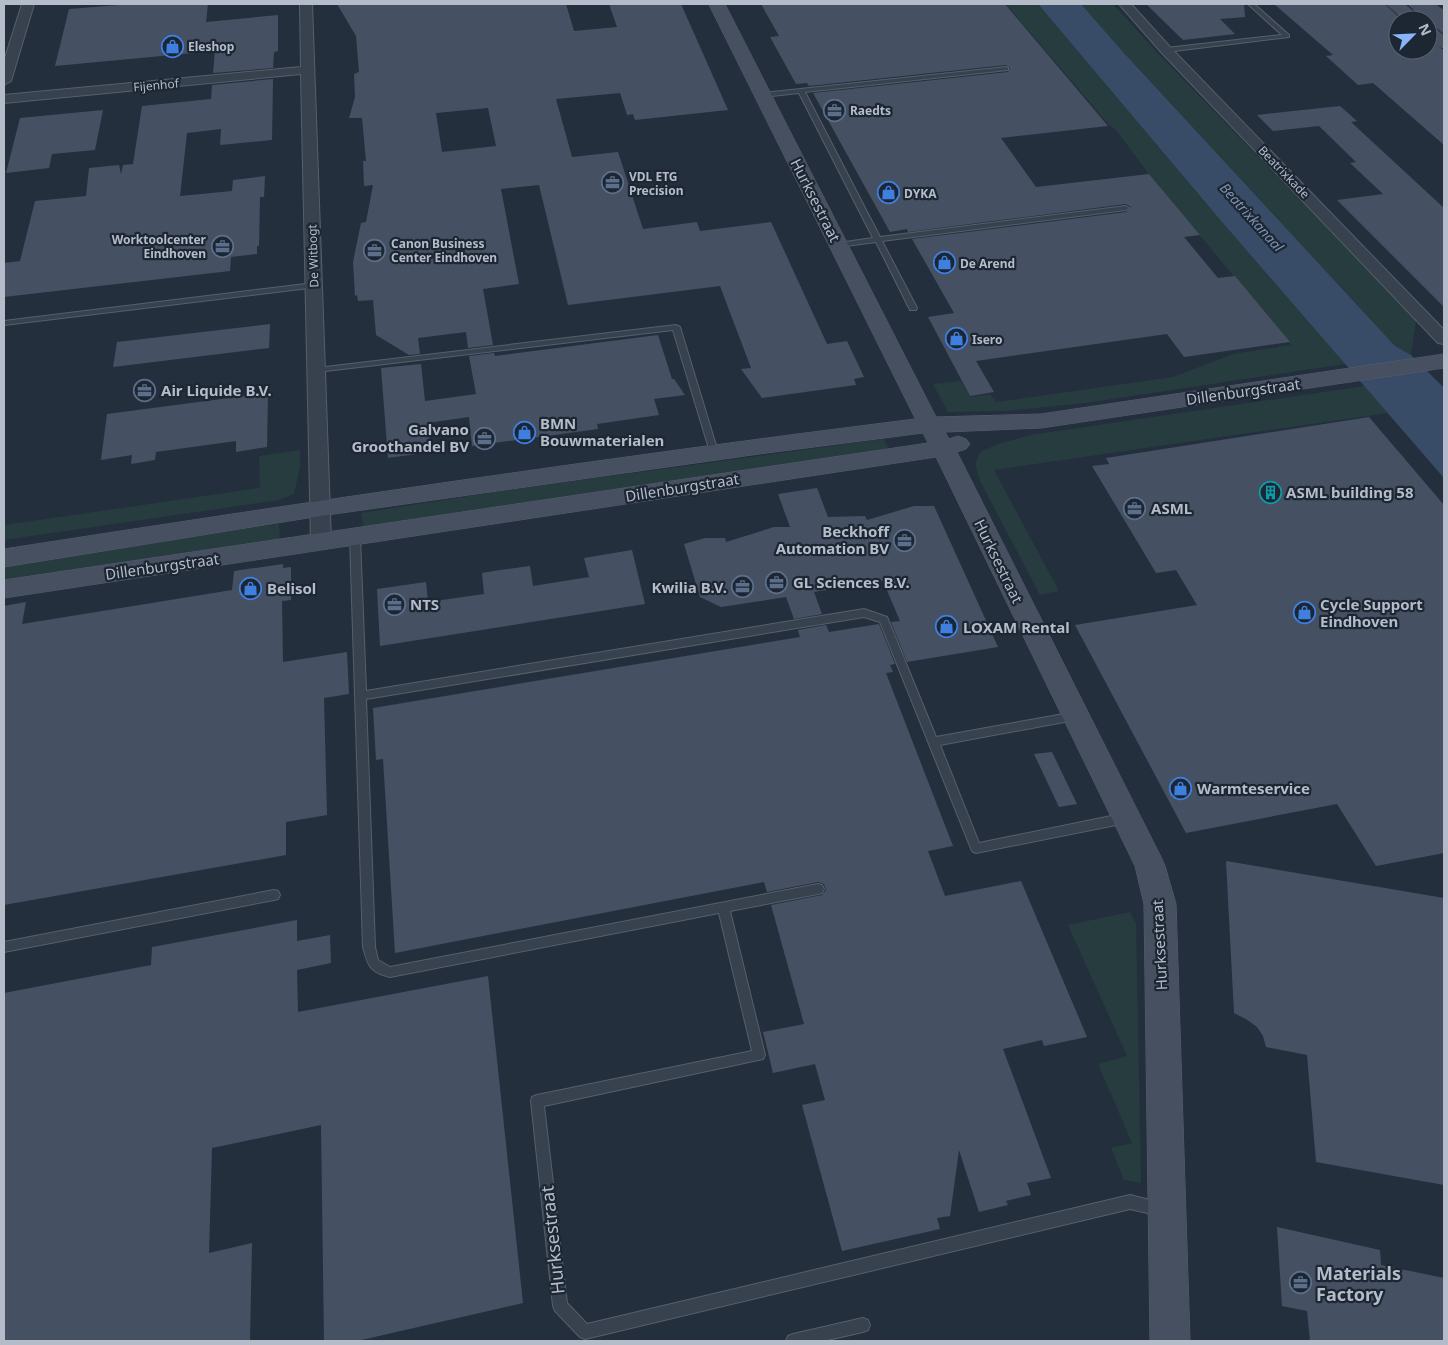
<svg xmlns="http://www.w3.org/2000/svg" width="1448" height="1345" font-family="'Noto Sans',sans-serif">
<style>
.green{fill:#263c3f}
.water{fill:#394c67}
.building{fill:#455162;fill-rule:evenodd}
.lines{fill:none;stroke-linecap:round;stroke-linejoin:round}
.lane-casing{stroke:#565f6c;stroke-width:2}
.street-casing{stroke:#565f6c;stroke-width:2}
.secondary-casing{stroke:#565f6c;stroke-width:1}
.lane{fill:#38414e;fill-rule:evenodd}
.street{fill:#38414e;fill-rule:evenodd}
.secondary{fill:#465061;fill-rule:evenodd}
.labels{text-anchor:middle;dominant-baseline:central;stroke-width:4.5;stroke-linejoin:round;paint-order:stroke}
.far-poi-label{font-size:12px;font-weight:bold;fill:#b4bcc9;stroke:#1d2633;text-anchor:start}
.far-street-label{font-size:12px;fill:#b4bcc9;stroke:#1d2633}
.far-water-label{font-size:14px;font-style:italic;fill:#7c92b1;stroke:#1d2633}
.street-label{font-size:15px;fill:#b4bcc9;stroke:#1d2633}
.poi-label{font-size:15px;font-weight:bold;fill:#b4bcc9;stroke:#1d2633;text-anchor:start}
.near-street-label{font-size:18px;fill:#b4bcc9;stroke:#1d2633}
.near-poi-label{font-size:18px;font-weight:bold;fill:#b4bcc9;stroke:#1d2633;text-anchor:start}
</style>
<rect width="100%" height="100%" fill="#242f3e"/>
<path class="green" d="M1006,4H1038L1222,222L1346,364L1085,403L1006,411L948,412L933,384L961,381L970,397L990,394L996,402L1173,377L1233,354L1291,345L1148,173L1116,130L1109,125Z
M1081,4H1113L1154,49L1416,320L1411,355L1395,346L1124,53Z
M1365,386L1388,413L994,470L1059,591L1040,595L980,481L975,464L980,452L998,444L1030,435Z
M884,439L889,450L364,528L361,513L501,491Z
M300,450V467L294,494L279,500L4,540V525L260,488L259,456Z
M279,524L280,540L4,580V563Z
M1130,912L1136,924L1141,1183L1124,1180L1111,1148L1132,1143L1098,1064L1127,1056L1068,925Z"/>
<path class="water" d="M1038,4H1081L1124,53L1395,346L1411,355L1444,388V478L1222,222Z"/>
<path class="building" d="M132,4H208L206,22L278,15V51L274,52L273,68L213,73L215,51L55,66L69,9Z
M337,4H566L574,31L617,27L609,4H681L728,110L635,120L633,114L627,115L620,93L556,99L572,157L618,152L643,229L697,222L700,231L771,222L827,344L847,341L864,377L854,379L856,385L762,398L741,369L751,368L720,286L568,305L539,185L501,189L519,284L483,289L493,345L468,348L466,332L418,338L420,354L409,355L376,335L373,300L358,301L357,295L355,296L353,262L361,223L366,222L373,185L364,186L363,161H366L362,118H349L355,97L354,74L359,72L356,36ZM488,108L496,146L442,152L436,113Z
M761,4H1005L1108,126L1001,138L1036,187L1149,174L1200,235L1184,237L1218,278L1235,276L1290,342L1184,357L1167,334L976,361L994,392L970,396L928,317L954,313L912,239L1126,212L1131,207L1126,204L908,232L907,229L890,232L813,93L1008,72L1010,68L1006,65L809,86L807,83L796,84L770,37L779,36Z
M1146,4H1244L1245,17L1220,19L1235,34L1183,40Z
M1274,4H1385L1402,20H1398V50H1428V41L1444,50V145L1373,83L1358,85L1326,56L1333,55Z
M1407,4H1435L1444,10V34L1435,27L1428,24V20H1425Z
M273,79L272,140L220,145L221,129L187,133L180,196L232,191L233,180L265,176L264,197H260L259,246H257V254L231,257L230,271L4,297V263L20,261L35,201L86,196L89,168L119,165L121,174L123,165L133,164L142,106L211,99L212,85Z
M1340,106L1357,121L1351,122L1444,208V307L1337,200L1383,194L1350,163L1356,162L1319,126L1273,131L1257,115Z
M103,110L95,150L52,154L49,168L6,173L20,118Z
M270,324L269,348L113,367L117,342Z
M658,335L672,379H674L685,395L654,399L659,415L597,424L598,429L472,446L469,417L427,423L431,452L388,458L381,368L421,364L425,401L476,394L469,356L494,353L495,356Z
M268,393L267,447L236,452V441L156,452L155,460L131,464L132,455L101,460L107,414Z
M1369,417L1444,505V853L1376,866L1337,804L1186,833L1075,625L1197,605L1176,570L1156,573L1092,466L1109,464L1106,458Z
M817,488L828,517L865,516L867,520L914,506H934L998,647L907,662L891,622L900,621L883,581L814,592L822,614L794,619L786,597L721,607L700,597L684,544L705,538H725L726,542L774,527H790L778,494Z
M632,550L645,604L380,646L377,589L426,582L428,602L484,594L482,573L500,570L530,566L533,586L589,577L584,558Z
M283,564V568L291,567V600L282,601L283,662L347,652L349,694L324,698L327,815L286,822V855L4,905V606L26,602L22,624L232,590L234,571Z
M879,624L895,664L890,665L893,672L886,673L953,846L928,851L945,896L1021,881L1087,1037L1044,1046L1042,1040L1003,1049L1051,1178L1027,1183L1031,1195L1006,1201L1008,1205L979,1212L959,1150L950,1216L937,1218L940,1229L842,1251L802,1105L825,1100L815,1064L773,1073L763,1032L804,1024L771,905L822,895L826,890L824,884L818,882L767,892L764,882L395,953L383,759L376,760L373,708L800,637L798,630L826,625L829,632Z
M1052,752L1077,804L1059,807L1034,754Z
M1226,861L1444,898V1185L1316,1162L1307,1055L1266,1047L1263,1036L1257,1027L1246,1019L1234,1013Z
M297,920V941L330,935L331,963L297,970L298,1012L488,976L523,1303L357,1341H324L321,1125L212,1148L209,1253L252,1243L250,1341H4V993L151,965L152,947Z
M1277,1227L1380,1250L1381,1265L1444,1278V1341H1310L1307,1311L1282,1306Z"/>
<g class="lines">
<defs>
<path id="lane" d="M25,4H33L30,6Z
M1248,4H1254L1289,35V37L1166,52L1163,50L1166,48L1282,35Z
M1006,67L1008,68V70L805,92L880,237L1126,206L1129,208L1126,210L882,241L917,308L916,310H910L876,242L838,247L834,245L838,243L873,238L799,93L763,97L760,95L763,93Z
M314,283H317V287L4,325V321Z
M676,325L680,327L718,452L717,454H711L710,452L673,330L317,372L313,370L317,368Z
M355,534L360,537L366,691L864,609L887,617L936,737L1075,712L1079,713L1080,716L1079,719L1075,720L940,745L979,843L1126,813L1130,815L1131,818L1130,821L1126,823L976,853L972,851L880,622L864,617L366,699L375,947L378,960L390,967L818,884L822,885L824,889L822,893L818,894L730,911L765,1055L763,1059L544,1106L567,1303L587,1324L1130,1195L1166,1204L1168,1209L1166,1214L1161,1216L1130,1209L585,1339L580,1337L555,1311L553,1306L531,1101L532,1097L537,1095L752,1051L719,913L390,977C370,972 368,966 363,947L350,537Z
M274,890L278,891L280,895L278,899L274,900L4,952V942Z
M863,1318L868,1320L870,1325L868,1330L863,1332L823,1341H786L788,1336L793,1334Z"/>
<path id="street" d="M22,4H34L11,81L4,85V61Z
M300,4H312L331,542L328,547L321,549L314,547L311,542L301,74L4,103V95L301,67Z
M1119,4H1131L1170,47L1444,330V344L1438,343L1162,53Z"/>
<path id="secondary" d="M709,4H725L936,417L1041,414L1444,354V368L1041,428L945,432L949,439L958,436L966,439L970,444L966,449L957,452L1161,857L1165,866L1176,904L1190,1341H1150L1144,904L1135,866L936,457L4,598V580L928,443L923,433L759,454L320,516L4,567V549C307,502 610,457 915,419Z
M1387,4H1404L1423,20H1405Z
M1428,26L1434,28L1444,36V48L1438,46L1428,39Z"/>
</defs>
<use href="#lane" class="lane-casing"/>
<use href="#street" class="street-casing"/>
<use href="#secondary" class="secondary-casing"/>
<use href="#lane" class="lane"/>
<use href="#street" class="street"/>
<use href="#secondary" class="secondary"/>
</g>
<defs>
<symbol id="shop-ring" viewBox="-11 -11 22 22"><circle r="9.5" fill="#1d2633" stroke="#3f7fe0" stroke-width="1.5"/><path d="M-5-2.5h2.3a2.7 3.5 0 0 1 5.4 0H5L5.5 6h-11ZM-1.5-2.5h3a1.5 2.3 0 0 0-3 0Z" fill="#3f7fe0"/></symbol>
<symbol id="office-ring" viewBox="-11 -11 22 22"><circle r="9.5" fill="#1d2633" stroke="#5c6f8a" stroke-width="1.5"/><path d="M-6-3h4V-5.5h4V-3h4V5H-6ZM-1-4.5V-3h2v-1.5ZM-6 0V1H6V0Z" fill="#5c6f8a"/></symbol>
<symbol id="building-ring" viewBox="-11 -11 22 22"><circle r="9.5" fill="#1d2633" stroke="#0f9aa8" stroke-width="1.5"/><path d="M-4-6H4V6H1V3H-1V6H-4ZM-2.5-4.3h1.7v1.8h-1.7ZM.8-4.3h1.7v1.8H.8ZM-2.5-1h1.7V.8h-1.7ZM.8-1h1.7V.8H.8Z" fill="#0f9aa8"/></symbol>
</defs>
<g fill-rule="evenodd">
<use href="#shop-ring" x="160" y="34" width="25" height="25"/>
<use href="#office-ring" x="822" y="98" width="25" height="25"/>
<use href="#office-ring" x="600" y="170" width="25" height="25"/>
<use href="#shop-ring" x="876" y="180" width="25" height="25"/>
<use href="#office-ring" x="210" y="234" width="25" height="25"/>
<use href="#office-ring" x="362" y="238" width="25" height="25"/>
<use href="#shop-ring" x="932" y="250" width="25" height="25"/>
<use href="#shop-ring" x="944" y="326" width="25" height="25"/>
<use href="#office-ring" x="132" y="378" width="25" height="25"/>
<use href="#shop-ring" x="512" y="420" width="25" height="25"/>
<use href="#office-ring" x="472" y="426" width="25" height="25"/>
<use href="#building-ring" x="1258" y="480" width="25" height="25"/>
<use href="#office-ring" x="1122" y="496" width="25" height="25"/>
<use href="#office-ring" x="892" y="528" width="25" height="25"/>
<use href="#office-ring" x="764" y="570" width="25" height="25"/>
<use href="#office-ring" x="730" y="574" width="25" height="25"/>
<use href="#shop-ring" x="238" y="576" width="25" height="25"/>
<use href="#office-ring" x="382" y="592" width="25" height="25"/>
<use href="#shop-ring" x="1292" y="600" width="25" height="25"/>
<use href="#shop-ring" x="934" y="614" width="25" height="25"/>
<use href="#shop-ring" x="1168" y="776" width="25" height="25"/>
<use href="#office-ring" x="1288" y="1270" width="25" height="25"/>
</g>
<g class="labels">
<g class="far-poi-label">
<text x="188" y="46">Eleshop</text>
<text x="850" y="110">Raedts</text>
<text x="629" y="176">VDL ETG<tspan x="629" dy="14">Precision</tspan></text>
<text x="904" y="193">DYKA</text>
<text x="206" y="239" text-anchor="end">Worktoolcenter<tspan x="206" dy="14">Eindhoven</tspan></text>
<text x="391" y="243">Canon Business<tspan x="391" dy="14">Center Eindhoven</tspan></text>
<text x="960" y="263">De Arend</text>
<text x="972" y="339">Isero</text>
</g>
<g class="far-street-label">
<text transform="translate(156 85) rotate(-5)">Fijenhof</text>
<text transform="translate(1284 172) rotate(46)">Beatrixkade</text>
<text transform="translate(313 256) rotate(-92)">De Witbogt</text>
</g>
<g class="far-water-label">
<text transform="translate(1252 217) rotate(48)">Beatrixkanaal</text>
</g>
<g class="street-label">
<text transform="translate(816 200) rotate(63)">Hurksestraat</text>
<text transform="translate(1243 391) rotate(-8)">Dillenburgstraat</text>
<text transform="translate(682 487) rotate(-9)">Dillenburgstraat</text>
<text transform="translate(999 561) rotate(64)">Hurksestraat</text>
<text transform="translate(162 566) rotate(-8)">Dillenburgstraat</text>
<text transform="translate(1159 945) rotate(-93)">Hurksestraat</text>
</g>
<g class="poi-label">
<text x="161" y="390">Air Liquide B.V.</text>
<text x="540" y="423">BMN<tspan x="540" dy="17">Bouwmaterialen</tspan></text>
<text x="469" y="429" text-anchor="end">Galvano<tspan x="469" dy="17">Groothandel BV</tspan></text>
<text x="1286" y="492">ASML building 58</text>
<text x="1151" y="508">ASML</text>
<text x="889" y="531" text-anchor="end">Beckhoff<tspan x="889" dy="17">Automation BV</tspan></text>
<text x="793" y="582">GL Sciences B.V.</text>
<text x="727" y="587" text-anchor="end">Kwilia B.V.</text>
<text x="267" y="588">Belisol</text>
<text x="410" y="604">NTS</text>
<text x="1320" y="604">Cycle Support<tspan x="1320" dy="17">Eindhoven</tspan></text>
<text x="963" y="627">LOXAM Rental</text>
<text x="1197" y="788">Warmteservice</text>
</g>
<g class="near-street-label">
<text transform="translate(552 1240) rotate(-96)">Hurksestraat</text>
</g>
<g class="near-poi-label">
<text x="1316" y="1273">Materials<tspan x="1316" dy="21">Factory</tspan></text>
</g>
</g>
<rect width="1448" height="1345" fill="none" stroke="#b4bcc9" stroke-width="10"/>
<g transform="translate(1413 35) rotate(66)"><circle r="24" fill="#1d2633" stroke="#59626f"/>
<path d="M0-4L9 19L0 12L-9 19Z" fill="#8ab4f8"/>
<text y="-8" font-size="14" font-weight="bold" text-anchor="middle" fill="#b4bcc9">N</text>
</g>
</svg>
